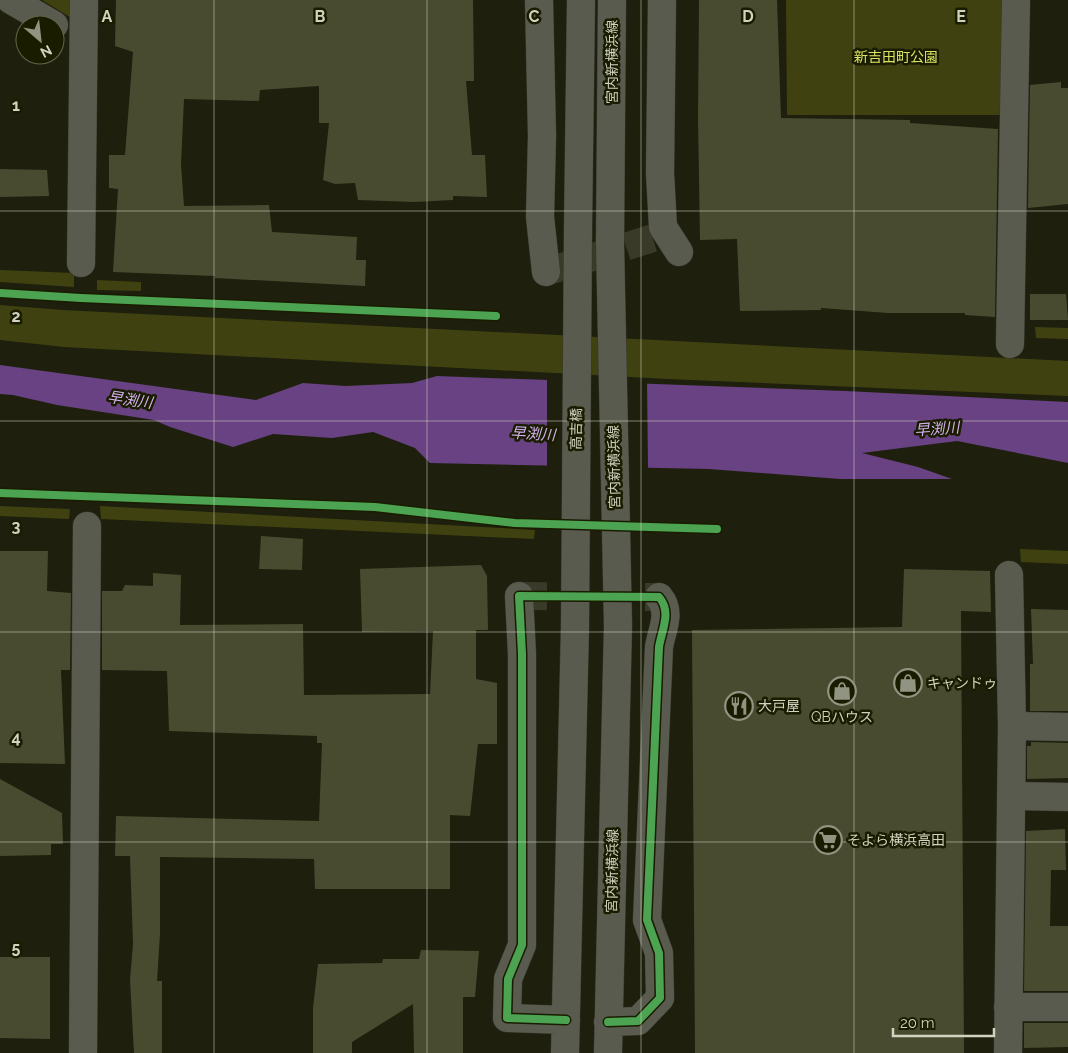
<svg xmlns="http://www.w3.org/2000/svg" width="1068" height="1053" font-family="Raleway,'Noto Sans JP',sans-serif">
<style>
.green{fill:#3f4210}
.water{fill:#684282}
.pier{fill:#1e1f0d}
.building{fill:#494b30}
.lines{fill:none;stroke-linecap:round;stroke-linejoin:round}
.minor-tunnel{stroke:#393a28;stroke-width:28;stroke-dasharray:28 14;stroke-linecap:butt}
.minor-casing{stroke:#38392e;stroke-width:29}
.minor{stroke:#5a5b4f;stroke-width:28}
.minor-bridge-casing{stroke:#38392e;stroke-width:29;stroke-linecap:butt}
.minor-bridge{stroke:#5a5b4f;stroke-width:28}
.cycleway-casing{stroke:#1a1c00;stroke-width:11}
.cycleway{stroke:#4ca352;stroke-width:8}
.grid{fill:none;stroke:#d1d3c1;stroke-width:1;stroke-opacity:0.55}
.labels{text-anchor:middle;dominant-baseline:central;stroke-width:5;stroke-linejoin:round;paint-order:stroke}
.park-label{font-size:14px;fill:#dae364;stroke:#1a1c00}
.street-label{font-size:14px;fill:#d1d3c1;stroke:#1a1c00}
.poi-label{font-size:14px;fill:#d1d3c1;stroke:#1a1c00;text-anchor:start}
.water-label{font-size:15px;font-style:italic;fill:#d5b4f1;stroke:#1a1c00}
.grid-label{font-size:16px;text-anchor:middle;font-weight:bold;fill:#d1d3c1;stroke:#1a1c00;stroke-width:5;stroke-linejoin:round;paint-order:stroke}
</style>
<rect width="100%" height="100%" fill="#1e1f0d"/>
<path class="green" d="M42,0H73V19Z
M786,0H1006L1005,115H787Z
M0,270L74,273V287L0,282Z
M97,280L141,282V291L97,290Z
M0,305L63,310L1068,361V396L668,379L64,347L0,340Z
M1035,327L1068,328V339L1036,338Z
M0,506L70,509L69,519L0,516Z
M100,506L535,530L534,539L101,519Z
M1020,549L1068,551V564L1021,562Z"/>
<path class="water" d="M0,365L256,400L303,383L346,386L412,383L437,376L846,391L1068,402V463L957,441L862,453L918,467L952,479H840L709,469L430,463L415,448L373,432L332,438L273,434L233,447L170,427L154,420L57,405L13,395L0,394Z"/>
<path class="pier" d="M547,377L647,381L648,470L547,468Z"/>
<path class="building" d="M116,0H473L474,81H466L472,155H485L487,197L453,196V200L414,202L358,200L355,183L335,184L323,180L329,123H319V86L260,90L259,101L184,99L181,164L184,206L269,205L272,232L357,237L356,260H366L365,286L215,278V276L113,272L118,189L109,188V155H125L133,52L115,46Z
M699,0H777L781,118L910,120V123L998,129L995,317L965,315V313H888L821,308V310L740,311L737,239L700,240L698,118Z
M1061,82V88H1068V204L1028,208L1030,85Z
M0,169L47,170L49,196L0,197Z
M1030,294H1066L1068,320H1030Z
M261,536L303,539L302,570L259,569Z
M0,551H48L47,591L71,593L70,670H61L65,764L0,763Z
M481,565L487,576L488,630H476V679L497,683V744H478L470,816L450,815V889H315L314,859L160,857V934L157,981H162V1053H134L130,980L133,944L130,856H115L116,816L319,821L322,743H317V736L169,731L167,671L102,670V591H122L125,585L153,586V573L181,575L180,625L303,624L304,695L430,694L433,631L362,632L360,569Z
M904,569L990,571L991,612L961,611L964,1053H695L692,630L902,627Z
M1031,609L1068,610V711H1030V664H1033Z
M1031,742L1068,743V778L1027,779V746H1031Z
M0,779L62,813L63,844H51V855L0,856Z
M1065,829L1066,870H1051L1050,926H1068V991H1024L1026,831Z
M421,950L479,951L475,997H463V1053H414L413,1004L352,1042V1053H313V1008L318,964L382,963L383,959H419Z
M0,957H50V1039L0,1038Z
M1024,1023H1068V1047L1024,1048Z"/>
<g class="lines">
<path class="minor-tunnel" d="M546,272L653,238
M519,596L659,597"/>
<defs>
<path id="minor" d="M11,0L54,25
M539,0L542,136L540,217L546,272
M662,0L660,173L663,227L679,252
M578,231L581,0
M610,242L612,0
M81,263L84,0
M1010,344L1016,0
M519,596L522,654V945L508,979L507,1018L566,1020
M1012,726L1068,727
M1011,796L1068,797
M1008,1007H1068
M608,1022L638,1021L660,998L659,953L647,920L659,647C662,629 672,612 659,597
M83,1053L87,526
M565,1053L575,626
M608,1053L618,625
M1008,1053L1012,726L1009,575"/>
</defs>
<use href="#minor" class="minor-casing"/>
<use href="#minor" class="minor"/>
<defs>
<path id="minor-bridge" d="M610,242L618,625
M575,626L578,231"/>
</defs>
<use href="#minor-bridge" class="minor-bridge-casing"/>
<use href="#minor-bridge" class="minor-bridge"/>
<defs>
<path id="cycleway" d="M0,293L81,298L496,316
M0,493L375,507L515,523L717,529
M566,1020L507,1018L508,979L522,945V654L519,596L659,597C672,612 662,629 659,647L647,920L659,953L660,998L638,1021L608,1022"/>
</defs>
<use href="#cycleway" class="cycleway-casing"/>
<use href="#cycleway" class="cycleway"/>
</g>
<path class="grid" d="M214,0V1053M427,0V1053M641,0V1053M854,0V1053M0,211H1068M0,421H1068M0,632H1068M0,842H1068"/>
<defs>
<symbol id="shop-ring" viewBox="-11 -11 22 22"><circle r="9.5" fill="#1a1c00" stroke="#929482" stroke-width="1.5"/><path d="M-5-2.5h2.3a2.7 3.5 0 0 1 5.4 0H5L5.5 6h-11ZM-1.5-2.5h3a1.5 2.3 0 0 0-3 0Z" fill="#929482"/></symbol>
<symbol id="restaurant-ring" viewBox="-11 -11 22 22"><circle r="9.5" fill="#1a1c00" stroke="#929482" stroke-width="1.5"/><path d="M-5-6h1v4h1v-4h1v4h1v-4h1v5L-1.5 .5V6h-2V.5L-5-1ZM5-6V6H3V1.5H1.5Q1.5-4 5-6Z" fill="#929482"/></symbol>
<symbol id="supermarket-ring" viewBox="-11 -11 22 22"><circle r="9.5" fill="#1a1c00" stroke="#929482" stroke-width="1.5"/><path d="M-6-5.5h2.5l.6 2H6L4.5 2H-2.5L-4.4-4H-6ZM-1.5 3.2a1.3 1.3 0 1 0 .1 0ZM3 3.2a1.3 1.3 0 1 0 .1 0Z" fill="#929482"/></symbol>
</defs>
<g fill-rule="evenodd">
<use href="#shop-ring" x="892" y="667" width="32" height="32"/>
<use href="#shop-ring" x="826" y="675" width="32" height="32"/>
<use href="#restaurant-ring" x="723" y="690" width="32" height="32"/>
<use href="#supermarket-ring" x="812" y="824" width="32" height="32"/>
</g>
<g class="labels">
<g class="park-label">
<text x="896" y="57">新吉田町公園</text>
</g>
<g class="street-label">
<text transform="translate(612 62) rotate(-90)">宮内新横浜線</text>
<text transform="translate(576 429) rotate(-89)">高吉橋</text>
<text transform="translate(614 467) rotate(-91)">宮内新横浜線</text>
<text transform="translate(612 871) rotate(-89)">宮内新横浜線</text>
</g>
<g class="poi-label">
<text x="927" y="683">キャンドゥ</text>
<text x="758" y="706">大戸屋</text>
<text x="842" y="717" text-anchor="middle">QBハウス</text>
<text x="847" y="840">そよら横浜高田</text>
</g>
<g class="water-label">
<text transform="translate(130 400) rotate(8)">早渕川</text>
<text transform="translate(937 429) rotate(-4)">早渕川</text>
<text transform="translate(533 434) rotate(3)">早渕川</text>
</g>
</g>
<g class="grid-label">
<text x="107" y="22">A</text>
<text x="320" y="22">B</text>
<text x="534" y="22">C</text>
<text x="748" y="22">D</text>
<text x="961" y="22">E</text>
<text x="16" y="111">1</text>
<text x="16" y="322">2</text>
<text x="16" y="532">3</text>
<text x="16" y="743">4</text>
<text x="16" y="953">5</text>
</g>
<g transform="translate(40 40) rotate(152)"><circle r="24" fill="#1a1c00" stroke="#63654d"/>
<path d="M0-4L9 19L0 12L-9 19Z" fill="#929482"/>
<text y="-8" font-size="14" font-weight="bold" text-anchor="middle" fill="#d1d3c1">N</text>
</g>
<path d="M893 1028v8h101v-8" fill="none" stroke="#d1d3c1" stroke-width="2.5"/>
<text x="900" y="1028" font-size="15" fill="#d1d3c1" stroke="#1a1c00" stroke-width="4" paint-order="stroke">20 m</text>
</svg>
